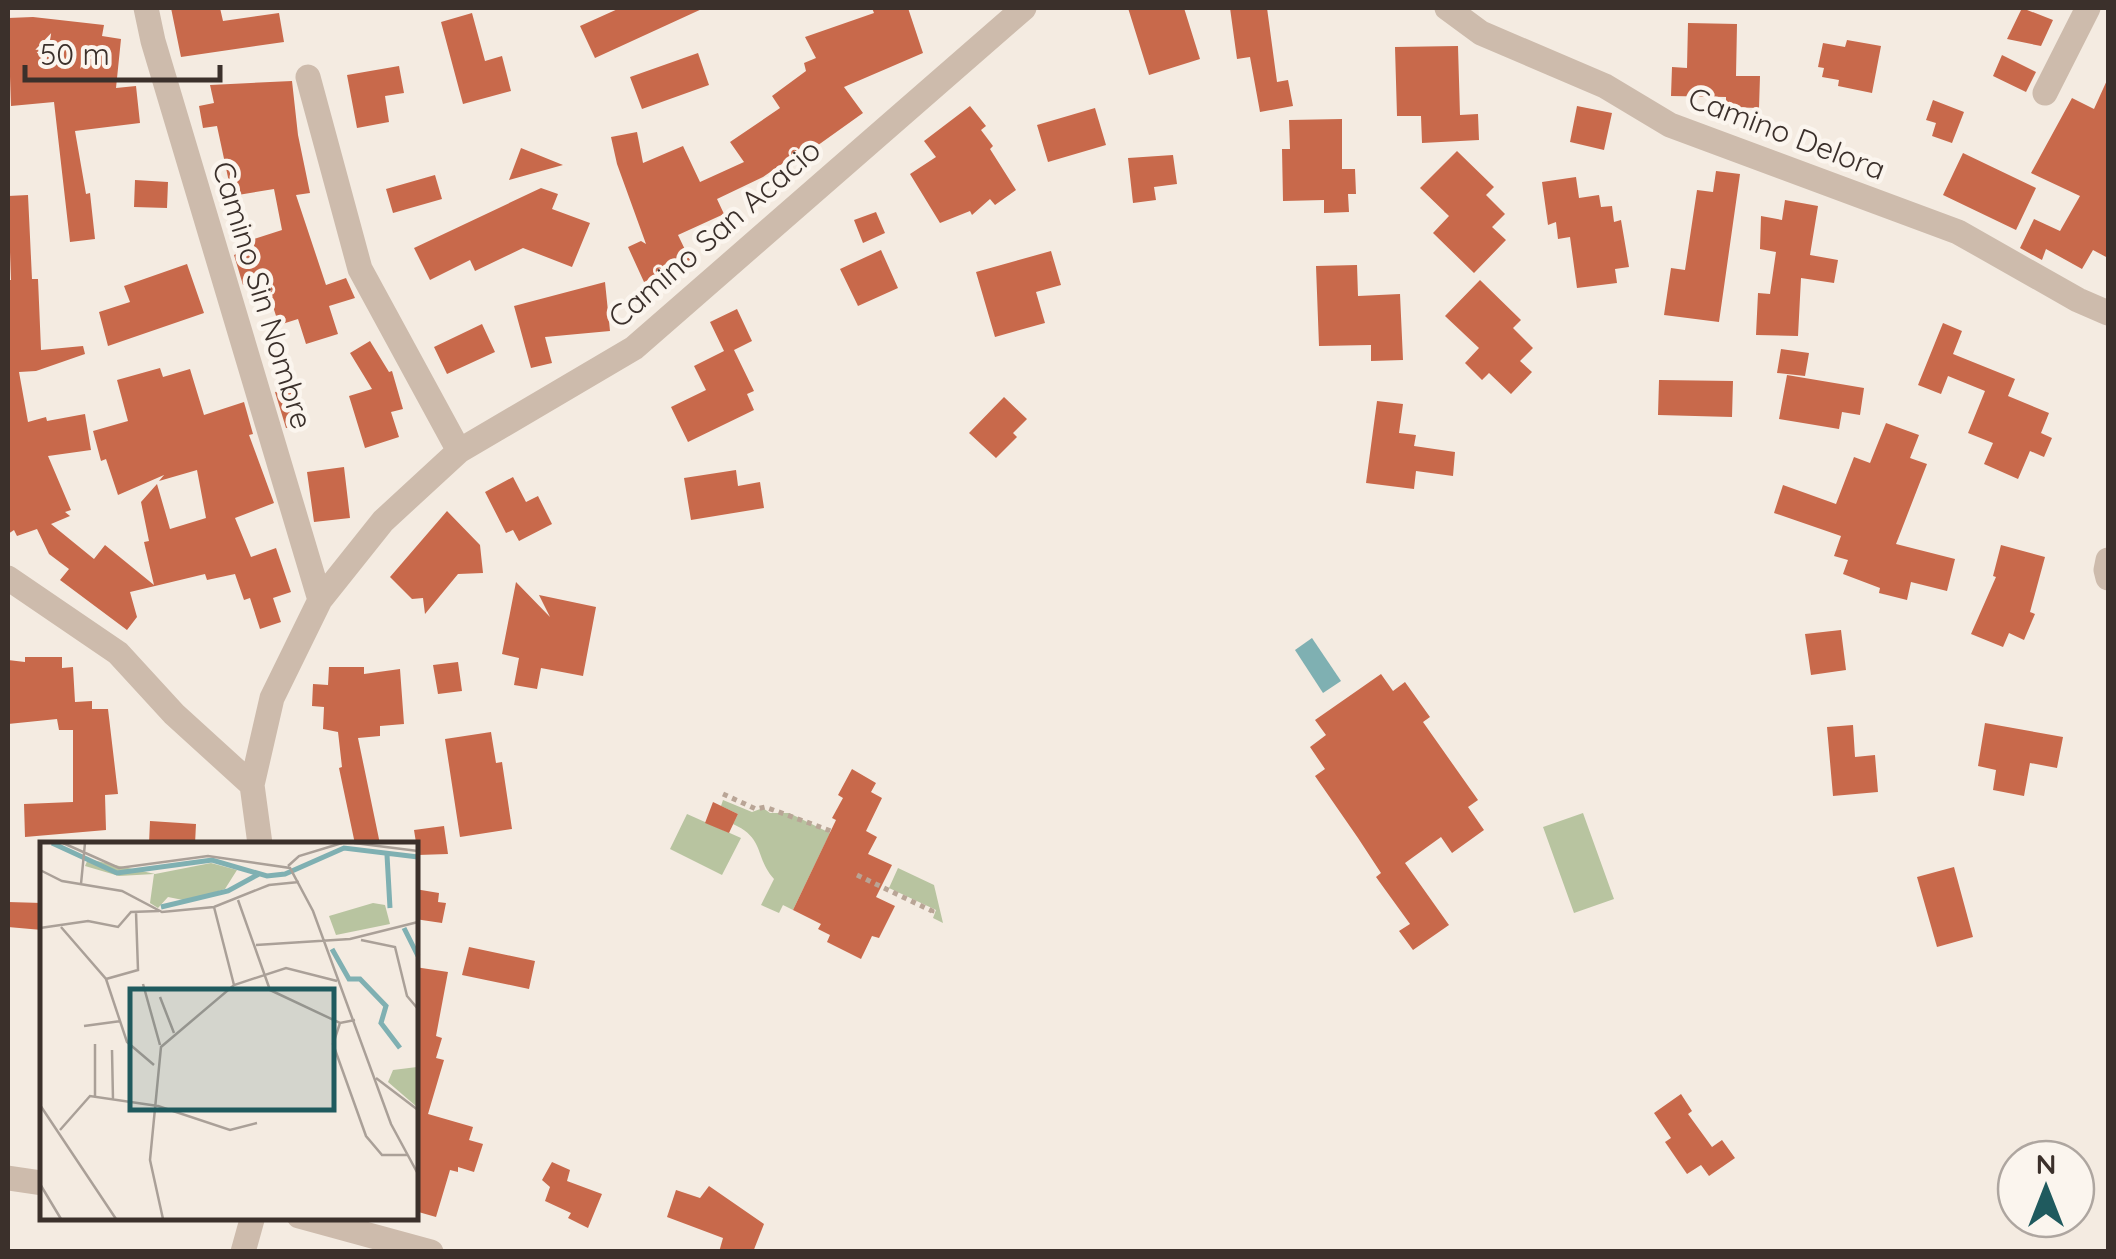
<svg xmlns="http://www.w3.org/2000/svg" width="2116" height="1259" font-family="Quicksand,sans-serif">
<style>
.green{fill:#b8c4a0}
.water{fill:#7fb0b2}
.building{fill:#c8694b}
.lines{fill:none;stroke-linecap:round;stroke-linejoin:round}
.path{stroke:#b9a596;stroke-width:5;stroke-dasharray:5 5;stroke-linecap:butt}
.minor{stroke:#cdbbac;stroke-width:25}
.labels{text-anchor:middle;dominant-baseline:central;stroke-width:9;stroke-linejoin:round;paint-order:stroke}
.street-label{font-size:30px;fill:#3b302b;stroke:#fbf5ee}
.inset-river{fill:none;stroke:#7fb0b2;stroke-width:5}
.inset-road{fill:none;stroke:#aaa098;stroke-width:2.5}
.view{fill:#1f5a5e;fill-opacity:0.15;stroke:#1f5a5e;stroke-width:5}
.inset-edge{fill:none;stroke:#3b302b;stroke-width:5}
</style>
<rect width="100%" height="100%" fill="#f4ebe1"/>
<path class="green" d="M723,800L752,812L763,808L770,813H789L830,833L793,910L783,905L779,913L761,905L774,879C754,857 766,839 733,824L738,814L721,806Z
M1583,813L1614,899L1574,913L1543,827Z
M687,814L741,838L722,875L670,849Z
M898,868L934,885L943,923L933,918L936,910L889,888Z"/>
<path class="water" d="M1312,638L1341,681L1323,693L1295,650Z"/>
<path class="building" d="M171,8H220L223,21L279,13L284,42L181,57Z
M620,8H704L595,58L580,26Z
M872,8H908L923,53L844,87L863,113L793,163L789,159L763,177L717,199L724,214L678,235L690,260L644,282L628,247L641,241L646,244L617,164L611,137L637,132L643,163L683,146L700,182L744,162L730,142L780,108L772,96L806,71L804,63L816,58L805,37L874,13Z
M1128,8H1184L1200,59L1149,75Z
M1230,8H1267L1277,82L1288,80L1293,106L1260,112L1250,57L1237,59Z
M2022,8L2053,20L2041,46L2007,39Z
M472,13L485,61L502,56L511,91L463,104L441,22Z
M33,17L104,25L102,36L121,39L116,88L136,86L140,123L75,131L86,194L90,193L95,239L70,242L54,102L11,106L8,18Z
M1688,23L1737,24L1736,76H1760L1759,108L1726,107V97L1671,96L1672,67L1687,68Z
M1847,40L1881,46L1872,93L1838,86L1839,80L1822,77L1824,68L1818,67L1823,43L1845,47Z
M1458,46L1460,115L1478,114L1479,140L1422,143L1421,116H1397L1395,47Z
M698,53L709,85L642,109L630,77Z
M2002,55L2036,72L2026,92L1993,76Z
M399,66L404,93L385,96L389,122L357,128L347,75Z
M2108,78V258L2093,250L2082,269L2046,249L2042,260L2020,248L2034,219L2060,231L2080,196L2031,173L2072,98L2094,109Z
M292,81L298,135L310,193L296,195L326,285L346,278L355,298L329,306L338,334L306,344L298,319L279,325L263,276L243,285L234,255L254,247L251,240L282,230L274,189L232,196L217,126L203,128L199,106L214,103L210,85Z
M1933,100L1964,112L1952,143L1932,136L1936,123L1926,120Z
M970,106L986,126L981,130L993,146L990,149L1016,190L995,205L990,199L972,215L970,211L940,223L910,174L936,157L924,141Z
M1577,106L1612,113L1604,150L1570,142Z
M1095,108L1106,145L1048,162L1037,125Z
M1342,119V169H1355L1356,194H1348L1349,212L1324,213V200L1283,201L1282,149H1290L1289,120Z
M521,148L563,165L509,180Z
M1457,151L1494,187L1486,195L1505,214L1492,227L1506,240L1474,273L1433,233L1449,216L1420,188Z
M1963,153L2036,188L2016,230L1943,195Z
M1173,155L1177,184L1154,187L1156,200L1133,203L1128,158Z
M1716,171L1740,174L1719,322L1664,315L1671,268L1685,270L1697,190L1713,192Z
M435,175L442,199L393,213L386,189Z
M1576,177L1579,198L1599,195L1601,207L1612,206L1614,222L1621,220L1629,267L1615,269L1617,283L1577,288L1570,237L1558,239L1556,222L1548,225L1542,182Z
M135,180L168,182L167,208L134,207Z
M541,188L558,194L552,209L590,223L572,267L523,248L475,271L470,260L430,280L414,248Z
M28,195L32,279H38L41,350L83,346L85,354L36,371L19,372L28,422L46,417L47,421L85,414L91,450L48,456L71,510L65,512L70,516L51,524L94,559L105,545L154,585L144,542L149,541L141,502L157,484L170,529L206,518L197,470L159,481L164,475L118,495L106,459L101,461L93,431L128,421L117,380L160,368L163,377L190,369L204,415L244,402L253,434L249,435L274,503L235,518L251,557L276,548L291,592L273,598L281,622L260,629L250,598L244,600L235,574L207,580L205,574L130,592L137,617L127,630L60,580L69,569L49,554L37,529L17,536L14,530L8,534V280H11L8,196Z
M1785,200L1818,206L1810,255L1838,260L1834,283L1801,278L1798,336L1756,335L1758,293L1770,294L1776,252L1760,249L1761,216L1782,220Z
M876,212L885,233L863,243L854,220Z
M881,250L898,288L858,306L840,269Z
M1051,251L1061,285L1036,292L1045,323L995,337L976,272Z
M187,264L204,313L108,346L99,312L130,302L124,286Z
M1357,265L1358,296L1400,294L1403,360L1371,361V345L1319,346L1316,266Z
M1480,280L1521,320L1513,328L1533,348L1520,361L1532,372L1511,394L1489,373L1482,380L1465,363L1479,348L1445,316Z
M605,282L610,331L545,337L552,363L531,368L514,306Z
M737,309L752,341L734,350L754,391L747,394L754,410L688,442L671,407L706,390L694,366L724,351L710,322Z
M1943,323L1962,331L1953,354L2015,379L2008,396L2049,413L2041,433L2052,438L2044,457L2030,451L2018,479L1984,464L1993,443L1968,433L1985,391L1948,376L1941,394L1918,385Z
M482,324L495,352L447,374L434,347Z
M370,341L389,372L392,371L403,409L391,412L399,437L365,448L349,396L372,389L350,353Z
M1781,349L1809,353L1805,376L1777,373Z
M1787,375L1864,388L1860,415L1842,412L1839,429L1779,419Z
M1659,380L1733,381L1732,417L1658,415Z
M281,391V394L291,393L298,426L286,428L275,392Z
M1004,397L1027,419L1013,433L1017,437L996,458L969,433Z
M1377,401L1403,404L1399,433L1416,435L1414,446L1455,452L1453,476L1416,471L1414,489L1366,483Z
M1886,423L1919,435L1910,458L1927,464L1896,544L1955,559L1947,591L1911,582L1907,600L1879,593L1880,588L1843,574L1848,560L1834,556L1841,536L1774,513L1783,485L1836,504L1854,457L1870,463Z
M344,467L350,518L314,522L307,472Z
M736,470L738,486L760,482L764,508L691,520L684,478Z
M513,477L526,502L538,496L552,524L519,541L513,530L506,533L485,492Z
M447,511L480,545L483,573L458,574L425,614L423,598L412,599L390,577Z
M2001,545L2045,557L2030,612L2035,614L2024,640L2009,633L2003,647L1971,634L1996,577L1993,576Z
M516,582L550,617L539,595L596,607L583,676L541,668L537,689L514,685L519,658L502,654Z
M1841,630L1846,670L1811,675L1805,634Z
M25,657H62V668L73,667L75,702L92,701V709H108L118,794L105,795L106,830L25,837L24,804L73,802V730H59L57,719L8,724V660L25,662Z
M458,662L462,691L438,694L433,665Z
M329,667H364V674L400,669L404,724L380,726V736L358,738L380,844H355L339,768L342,767L338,732L323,729L324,707L312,706L313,684L328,685Z
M1381,674L1393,691L1405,682L1430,717L1423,722L1478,800L1468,807L1484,830L1452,853L1441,837L1405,863L1449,925L1413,950L1399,931L1410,924L1376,877L1381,873L1358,838L1315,776L1325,769L1310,747L1326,735L1315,720Z
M1985,723L2063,737L2057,768L2030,763L2024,796L1993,790L1996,770L1978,766Z
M1853,725L1855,757L1875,755L1878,792L1833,796L1827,727Z
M491,732L496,763L502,762L512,829L460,837L445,739Z
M852,769L876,783L871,792L882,798L866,831L877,837L868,854L892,865L876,897L895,906L879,938L872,936L861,959L827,942L830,935L818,929L821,924L793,910L836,820L832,818L843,798L838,795Z
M713,802L738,814L729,833L705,823Z
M150,821L196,824L195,844H149Z
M444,826L448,854L418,855L414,830Z
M1954,867L1973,937L1937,947L1917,877Z
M415,889L439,893L438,902L446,903L442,923L415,919Z
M8,902L42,903V930L8,927Z
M469,947L535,961L529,989L462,975Z
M415,967L448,972L436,1036L442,1038L436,1058L444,1060L428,1114L473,1127L469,1140L483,1144L474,1172L458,1167V1172L450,1170L436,1217L415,1211Z
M1681,1094L1692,1111L1688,1114L1712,1147L1722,1140L1735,1158L1709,1176L1701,1165L1687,1174L1665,1142L1671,1138L1654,1113Z
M552,1162L570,1170L567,1181L602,1194L588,1228L568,1218L571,1213L545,1201L550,1187L542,1180Z
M709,1186L764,1224L753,1252H719L723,1238L667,1217L676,1190L700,1198Z"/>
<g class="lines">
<path class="path" d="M723,794L756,809L765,807L831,831
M857,875L932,911L930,917"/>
<path class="minor" d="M146,8L153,41L320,600
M1447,8L1481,33L1605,86L1670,125L1958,232L2078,300L2108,313
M308,77L360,269L459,451
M2045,93L2088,8
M2108,560L2106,570L2108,578
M8,578L118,653L174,714L252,785
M260,844L252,785L272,698L320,600L383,521L459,451L634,348L1024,8
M8,1178L42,1183
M299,1216L431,1252
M243,1252L253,1216"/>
</g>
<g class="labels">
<g class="street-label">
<text transform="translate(1787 133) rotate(21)">Camino Delora</text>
<text transform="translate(714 233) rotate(-41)">Camino San Acacio</text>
<text transform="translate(263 295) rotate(73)">Camino Sin Nombre</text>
</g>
</g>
<g transform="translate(40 842)">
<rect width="378" height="378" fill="#f4ebe1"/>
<path d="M48,17L115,32L171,21L197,28L185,47L148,59L128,55L118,66L110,61L114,32L79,34L45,24ZM333,61L345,63L350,82L296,93L289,74ZM377,225V265L348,240L353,228Z" fill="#b8c4a0"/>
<path class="inset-river" d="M12,1L77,31L172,18L227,34L245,32L304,6L378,15M347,13L350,66M121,65L188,49L219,32M364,86L378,114M292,107L309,137H320L346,164L341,181L360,206"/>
<path class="inset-road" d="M23,1L79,26L168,14L250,26L273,69L351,282L378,332M314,1L378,9M248,24L259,14L302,1M0,28L22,39L82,49L122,70L174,65L229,43L259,40M41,42L45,1M198,58L230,148L300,181L315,178M174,65L194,143M21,85L66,137L87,200L114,223M0,86L48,79L78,85L91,70L119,69M321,98L355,105L367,154L378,167M216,103L310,97L378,80M66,137L98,128L96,70M103,142L120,203M120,155L134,191M300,181L293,202L326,294L342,313H368M44,184L81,179M55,202V255M72,208L73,258M336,236L378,268M0,263L76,377M20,288L50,254L118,264L190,288L217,281M0,342L21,377M123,377L110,318L121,205L194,143L246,126L297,139"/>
<path class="view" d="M90,147H294V268H90Z"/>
<rect width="378" height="378" class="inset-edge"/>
</g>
<rect width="2116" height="1259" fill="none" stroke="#3b302b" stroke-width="20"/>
<g transform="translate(2046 1189)"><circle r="48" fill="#fbf5ee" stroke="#aea6a0" stroke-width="2.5"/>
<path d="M0-8L18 38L0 25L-18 38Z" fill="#1f5a5e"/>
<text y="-15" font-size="28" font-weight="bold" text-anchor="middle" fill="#3b302b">N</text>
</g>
<path d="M25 65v15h195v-15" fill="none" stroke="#3b302b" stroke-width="5"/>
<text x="40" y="65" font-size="30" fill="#3b302b" stroke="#fbf5ee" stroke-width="8" paint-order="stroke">50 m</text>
</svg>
